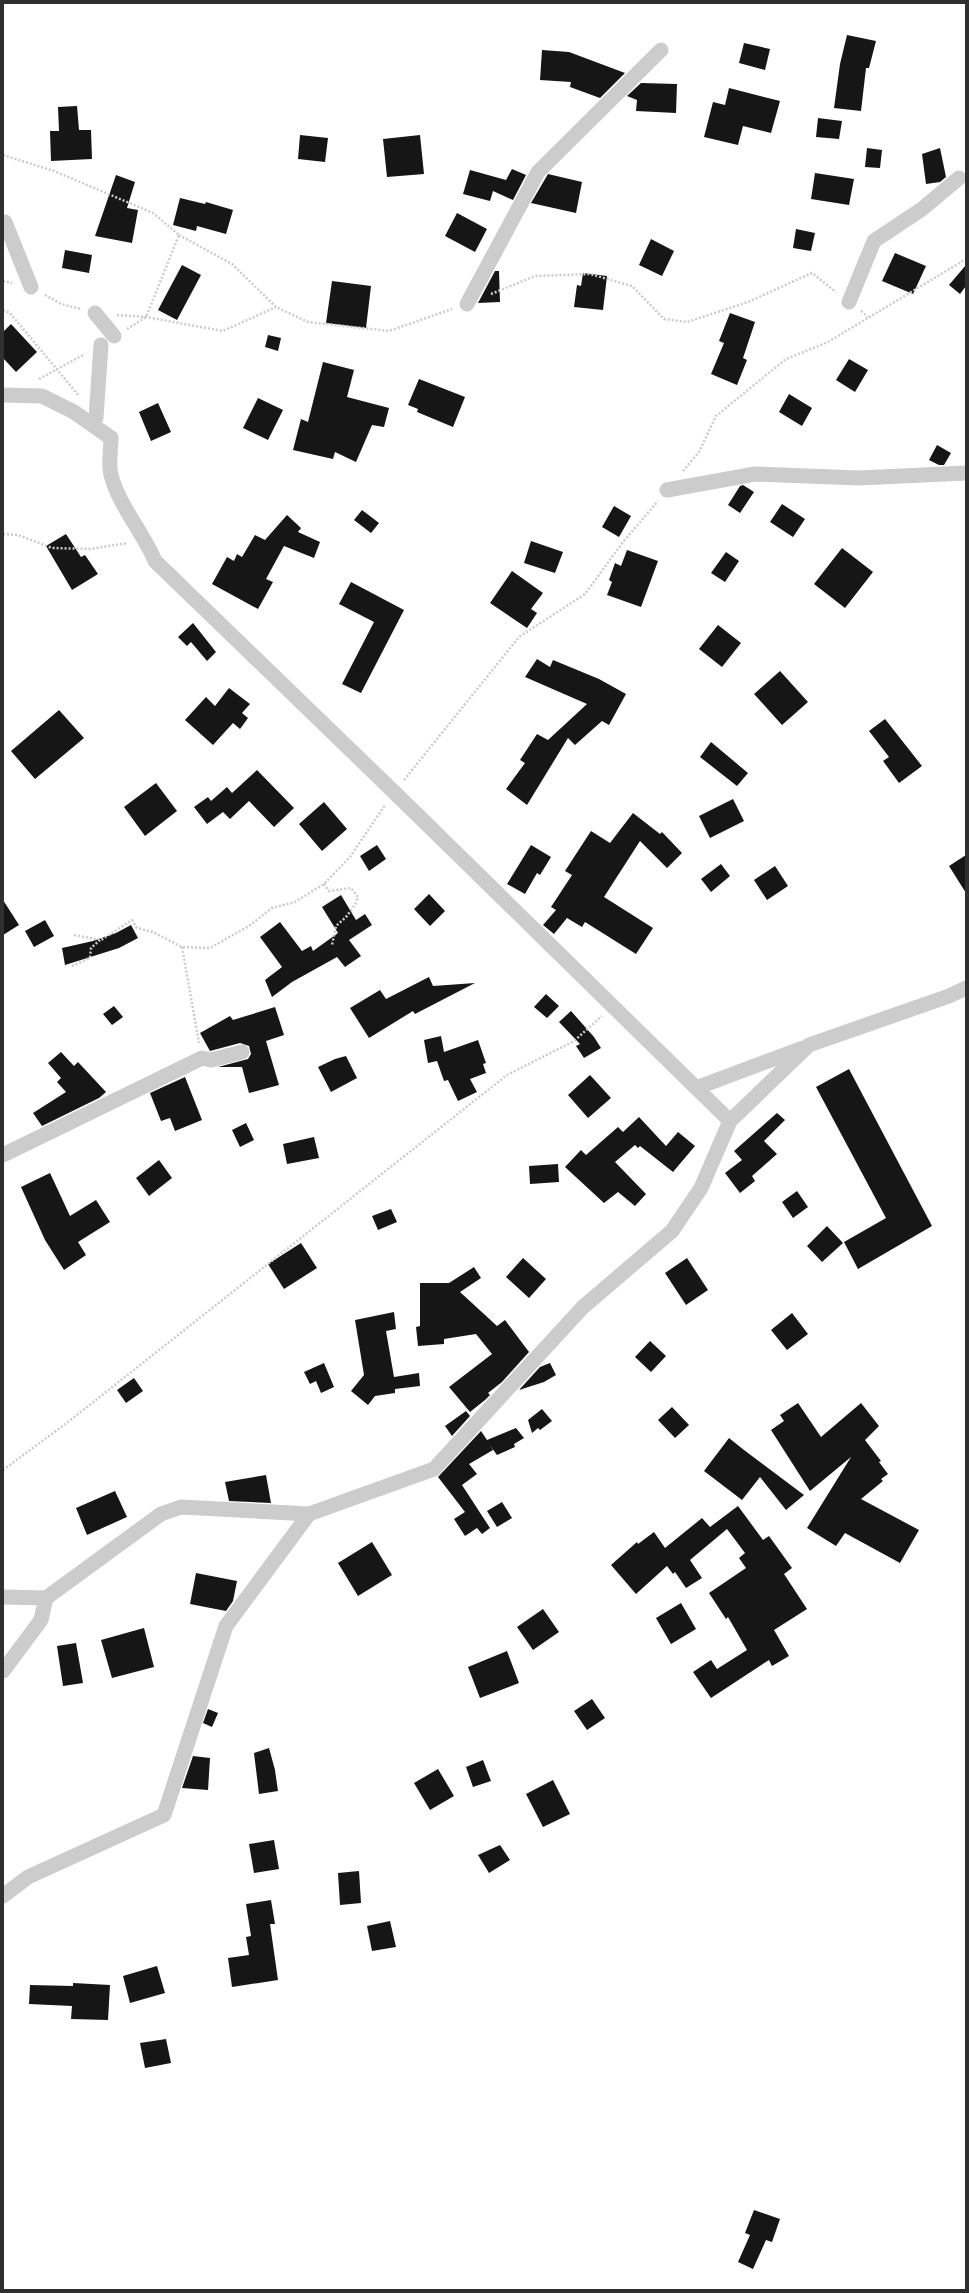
<svg xmlns="http://www.w3.org/2000/svg" width="969" height="2293" font-family="Manrope,sans-serif">
<style>
.building{fill:#161616}
.lines{fill:none;stroke-linecap:round;stroke-linejoin:round}
.path{stroke:#ccc;stroke-width:2.5;stroke-dasharray:2 2;stroke-linecap:butt}
.minor{stroke:#ccc;stroke-width:15}
</style>
<rect width="100%" height="100%" fill="#fff"/>
<path class="building" d="M847,35L876,41L869,68H866L861,111L834,108L840,64Z
M744,43L770,49L765,70L739,63Z
M542,50L569,52L625,73L600,98L570,87L571,82L540,80Z
M641,83L677,84L676,113L636,111L637,100L627,96Z
M729,88L780,101L771,133L743,126L738,145L704,137L713,102L725,105Z
M77,106L79,130H91L92,159L51,161L50,131H59L58,107Z
M818,118L842,121L839,139L816,137Z
M300,135L328,138L325,162L298,159Z
M420,135L424,174L387,177L383,139Z
M867,148L882,150L880,168L865,167Z
M940,148L946,177L940,182L926,184L922,154Z
M512,169L526,175L513,200L493,191L490,201L463,194L470,170L506,180Z
M815,173L854,179L849,205L811,199Z
M548,174L582,182L576,213L531,203Z
M116,175L135,182L127,208L138,210L132,243L95,236Z
M180,198L205,204L206,202L233,210L226,234L197,226L196,231L173,225Z
M457,213L487,229L475,252L445,236Z
M796,229L815,233L811,251L793,248Z
M651,239L674,251L662,276L639,265Z
M65,250L92,255L89,273L62,268Z
M895,253L926,266L913,294L882,281Z
M182,265L201,275L177,320L158,310Z
M966,265V286L960,294L949,285Z
M495,271H499L500,302L478,303Z
M583,273L607,276L603,310L574,307L577,285L581,286Z
M332,281L371,286L366,328L326,323Z
M730,313L755,322L743,358L747,360L737,385L711,374L724,343L719,341Z
M11,324L37,352L16,372L3,358V332Z
M268,335L281,338L278,351L265,347Z
M849,359L868,370L855,392L836,380Z
M323,362L354,370L347,397L389,408L384,427L372,425L356,462L335,452L333,459L293,450L301,419L308,422Z
M419,379L465,397L453,427L417,412L418,409L408,405Z
M789,394L812,408L802,426L779,412Z
M258,398L283,410L268,440L243,428Z
M158,403L171,432L151,441L139,412Z
M937,445L951,453L944,465H939L929,460Z
M743,485L754,492L740,513L728,505L740,486Z
M782,504L805,519L793,537L770,522Z
M614,506L631,516L619,537L602,527Z
M362,510L379,523L371,533L354,520Z
M287,515L301,528L298,532L320,542L314,558L284,546L266,579L273,582L258,609L212,584L227,557L234,561L237,554L242,557L255,535L265,540Z
M66,534L81,557L85,555L98,574L72,590L46,546Z
M531,541L563,552L555,573L524,563Z
M842,548L873,572L845,608L814,584Z
M627,550L658,561L641,607L607,595L612,582L609,580L615,563L621,566Z
M726,552L739,561L725,582L711,573Z
M512,571L543,593L531,609L537,613L527,628L490,603Z
M351,582L404,610L361,693L342,684L374,622L339,604Z
M193,623L216,652L207,661L191,642L187,646L178,637Z
M718,625L741,643L722,667L699,649Z
M537,659L550,667L553,660L599,679L626,694L609,725L602,721L575,745L568,738L527,805L506,789L525,763L520,760L537,734L548,740L587,704L525,677Z
M780,671L808,702L782,725L754,694Z
M229,688L250,704L242,713L248,718L240,729L233,723L213,745L185,720L206,697L215,706Z
M59,710L84,738L35,779L11,751Z
M885,719L922,766L899,783L883,761L889,757L869,731Z
M711,742L748,773L737,786L700,757Z
M257,770L294,808L274,827L249,801L230,819L223,812L207,824L194,807L208,797L211,801L227,787L232,793Z
M156,783L177,811L145,836L124,807Z
M733,799L744,821L710,838L699,816Z
M324,802L347,829L322,851L299,824Z
M633,813L660,834L662,832L682,853L667,868L640,841L604,897L653,928L636,954L585,922L582,927L567,918L554,934L543,925L556,910L551,907L572,875L565,871L591,831L610,843Z
M377,845L386,859L369,871L360,856Z
M531,845L551,857L540,875L537,873L525,894L507,884Z
M966,855V893L949,866Z
M721,864L730,876L711,892L701,879Z
M775,866L788,886L767,900L754,880Z
M429,894L445,911L430,926L414,909Z
M341,895L356,920L365,914L372,925L349,940L361,956L345,967L337,957L292,982L272,997L265,980L282,967L260,937L280,922L302,951L311,946L313,951L338,933L322,907Z
M3,900L19,925L3,935Z
M45,920L54,936L34,947L25,931Z
M131,925L138,938L119,948L65,965L62,948L93,941L116,933Z
M429,977L433,986L475,983L415,1014L413,1011L369,1038L350,1008L380,990L386,999Z
M546,994L559,1006L547,1018L534,1007Z
M114,1006L123,1017L112,1025L103,1014Z
M275,1007L284,1035L266,1041L279,1085L249,1093L242,1067H218L248,1059L251,1054L249,1046L240,1043L210,1051L200,1033L230,1016L233,1020Z
M571,1011L594,1037L601,1048L584,1058L576,1046L580,1044L559,1022Z
M441,1036L444,1052L478,1040L486,1063L483,1064L486,1073L470,1079L477,1092L458,1101L448,1080L444,1081L437,1061L428,1063L424,1040Z
M61,1052L74,1066L78,1062L106,1092L99,1098L42,1126L33,1113L66,1092L57,1082L61,1078L48,1063Z
M346,1056L357,1078L331,1092L318,1067L335,1059Z
M849,1069L932,1226L858,1269L844,1242L886,1218L816,1087Z
M590,1075L611,1098L588,1118L568,1095Z
M185,1077L202,1120L175,1131L170,1118L161,1121L150,1093Z
M777,1113L785,1120L764,1141L777,1154L752,1176L755,1181L740,1193L725,1173L742,1160L734,1151Z
M639,1117L666,1146L678,1132L695,1146L673,1172L640,1146L638,1148L635,1145L615,1162L646,1194L635,1206L618,1192L604,1203L565,1167L581,1150L586,1155L618,1127L623,1132Z
M246,1123L254,1140L240,1147L232,1130Z
M314,1137L319,1158L287,1164L283,1144Z
M159,1160L172,1178L149,1196L136,1178Z
M558,1164L559,1182L530,1184L529,1166Z
M50,1173L70,1216L96,1200L110,1222L78,1242L86,1255L64,1270L45,1240L21,1187Z
M797,1191L808,1207L793,1218L782,1202Z
M391,1209L397,1222L378,1230L372,1216Z
M827,1226L843,1243L822,1262L807,1246Z
M301,1243L317,1268L284,1289L268,1264Z
M523,1258L546,1279L529,1298L506,1277Z
M687,1258L708,1290L686,1305L665,1273Z
M474,1267L481,1278L460,1292L497,1326L505,1320L529,1352L502,1382L488,1393L490,1395L485,1400L470,1412L449,1387L492,1354L476,1334L444,1339V1344L418,1346L416,1327L420,1326V1283H449Z
M394,1312L396,1329L386,1331L394,1377L419,1373L420,1386L395,1389V1393L375,1396L368,1405L351,1391L364,1375L355,1320Z
M792,1313L808,1334L787,1350L771,1330Z
M650,1341L666,1356L651,1372L635,1357Z
M324,1363L334,1387L321,1393L316,1381L310,1384L304,1372Z
M550,1363L556,1375L544,1382L519,1390L540,1367Z
M134,1378L143,1391L126,1403L117,1390Z
M798,1403L821,1437L861,1403L879,1426L865,1440L881,1461L879,1462L888,1474L881,1479L883,1481L861,1499L919,1530L900,1563L845,1533L836,1546L807,1528L851,1457L810,1491L771,1430L784,1421L780,1415Z
M672,1407L689,1425L675,1438L658,1420Z
M542,1409L552,1421L540,1430L538,1428L532,1433L528,1420Z
M466,1411L470,1416L452,1436L445,1426Z
M516,1428L524,1438L514,1444L515,1447L497,1455L489,1444L493,1450L469,1464L477,1474L462,1485L490,1528L482,1534L477,1528L465,1536L454,1519L465,1512L438,1477L481,1431L487,1440Z
M729,1438L744,1450L804,1495L786,1510L760,1477L742,1500L704,1471Z
M266,1475L271,1503L229,1501L225,1482Z
M115,1491L127,1517L87,1535L76,1508Z
M502,1502L512,1518L497,1527L487,1511Z
M738,1506L763,1540L769,1536L792,1568L784,1574L807,1609L774,1630L789,1656L772,1666L769,1660L711,1698L693,1672L711,1660L717,1669L747,1650L728,1617L726,1619L709,1593L746,1568L739,1558L745,1553L727,1529L690,1560L702,1578L686,1588L675,1572L673,1574L667,1566L636,1594L611,1565L637,1542L638,1544L654,1532L665,1548L702,1518L710,1527Z
M372,1542L392,1575L358,1596L338,1563Z
M196,1573L237,1581L233,1601L226,1611L190,1604Z
M681,1603L696,1629L671,1644L656,1618Z
M543,1609L559,1632L533,1650L517,1627Z
M144,1628L154,1667L112,1678L101,1640Z
M76,1643L83,1683L63,1686L57,1646Z
M507,1651L519,1683L480,1698L468,1667Z
M592,1699L605,1718L587,1730L574,1711Z
M208,1709L218,1713L212,1727L203,1723Z
M269,1748L275,1770L278,1791L259,1794L254,1753Z
M193,1756L210,1758L208,1790L182,1788Z
M483,1760L491,1781L473,1787L466,1767Z
M438,1769L454,1796L430,1810L414,1783Z
M553,1780L570,1814L543,1827L526,1794Z
M274,1840L279,1869L254,1873L249,1844Z
M500,1845L510,1860L489,1873L478,1855Z
M359,1871L361,1903L340,1905L338,1873Z
M271,1900L275,1924H270L278,1980L232,1987L228,1958L249,1955L246,1937L251,1936L246,1904Z
M390,1921L396,1947L372,1951L367,1926Z
M157,1966L165,1993L130,2003L123,1976Z
M73,1983L110,1985L108,2020L71,2019L72,2006L29,2004L30,1985L73,1986Z
M166,2039L171,2063L145,2068L140,2043Z
M754,2210L780,2219L772,2242L766,2240L753,2269L738,2262L750,2235L745,2233Z"/>
<g class="lines">
<path class="path" d="M3,155L54,171L153,213L179,235L146,317L127,329
M179,235L232,264L276,307L308,322L389,331L452,309
M3,281L12,283
M491,294L535,276L590,274L632,286L664,319L687,322L748,302L812,273L836,292
M45,295L61,304L81,309
M3,310L10,313L79,396
M861,311L868,317
M117,315L146,317L223,331L276,307
M39,379L85,354
M683,471L699,452L716,416L786,359L828,342L966,259
M3,534L18,535L52,548L90,549L128,543
M404,780L519,637L585,594L623,542L658,501
M324,884L329,891L351,888L358,897L355,905L346,917L336,926L332,945
M74,935L101,940L132,920L137,928L153,932L182,947L210,948L249,926L272,908L295,902L324,884L350,857L385,805
M182,947L199,1043
M72,966L90,958L91,948L100,940
M3,1470L68,1422L507,1075L574,1041L602,1016"/>
<path class="minor" d="M5,222L31,287
M849,302L874,241L922,209L959,178
M467,304L538,172L661,50
M95,313L114,336
M3,395L42,396L74,412L111,438C111,449 108,464 111,475C119,506 143,532 155,561L394,792L730,1121
M96,418L101,345
M667,490L755,474L859,478L966,473
M696,1088L803,1048
M3,1155L202,1058L211,1060L242,1052
M3,1597L46,1598L161,1514L181,1507L309,1514L434,1469L583,1307L672,1231L701,1188L730,1121L809,1045L949,996L966,988
M3,1671L41,1620L46,1598
M3,1896L28,1877L164,1815L226,1626L309,1514"/>
</g>
<rect width="969" height="2293" fill="none" stroke="#2f2f2f" stroke-width="8"/>
</svg>
